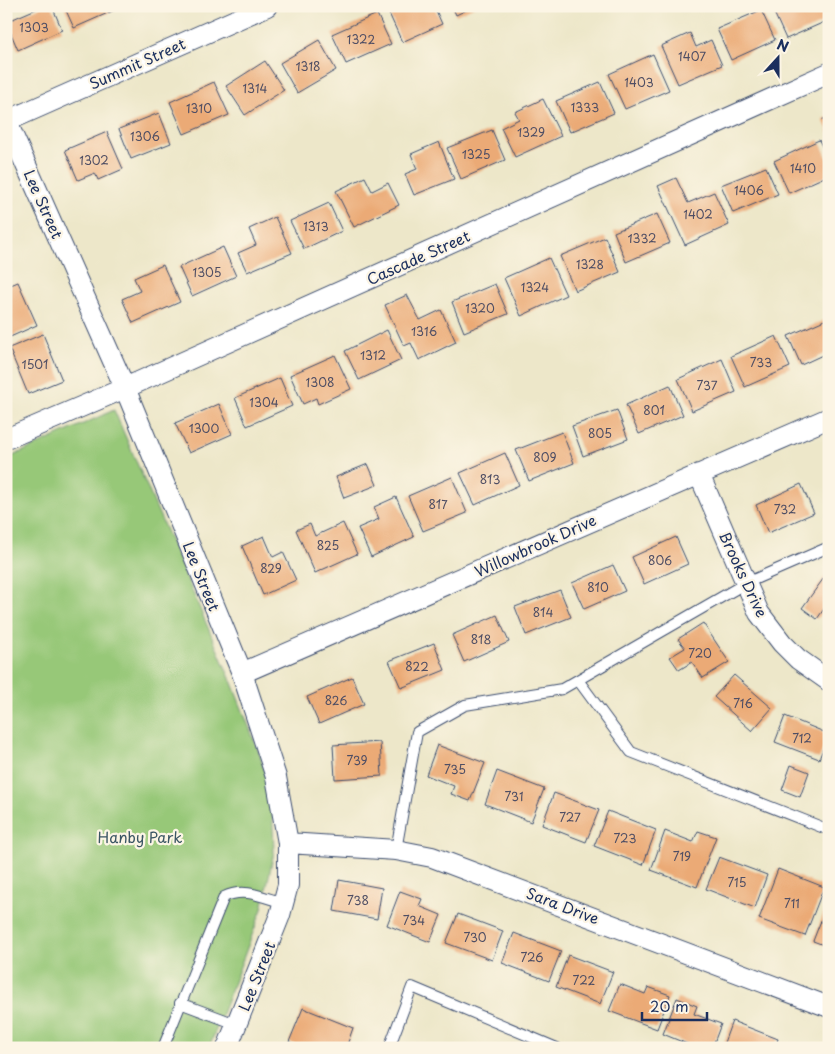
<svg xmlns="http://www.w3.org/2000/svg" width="835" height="1054" font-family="'Playpen Sans',sans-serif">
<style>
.green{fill:#97c878;stroke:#597c6b}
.building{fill:#ebaa76}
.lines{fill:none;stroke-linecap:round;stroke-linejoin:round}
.service-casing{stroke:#3a4b6e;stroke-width:12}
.minor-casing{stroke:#3a4b6e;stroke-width:22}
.service{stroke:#fff;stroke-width:10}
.minor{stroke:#fff;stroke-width:20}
.labels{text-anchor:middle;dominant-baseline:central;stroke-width:4.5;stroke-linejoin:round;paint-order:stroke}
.number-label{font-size:12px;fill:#4f4e64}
.street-label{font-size:15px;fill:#1b2f5e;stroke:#fcf5e5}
.park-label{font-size:15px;fill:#3a5564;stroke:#fcf5e5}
</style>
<rect width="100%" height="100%" fill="#fcf5e5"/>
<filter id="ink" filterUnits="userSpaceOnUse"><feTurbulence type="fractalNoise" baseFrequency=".02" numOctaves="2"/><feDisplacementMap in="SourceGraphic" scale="10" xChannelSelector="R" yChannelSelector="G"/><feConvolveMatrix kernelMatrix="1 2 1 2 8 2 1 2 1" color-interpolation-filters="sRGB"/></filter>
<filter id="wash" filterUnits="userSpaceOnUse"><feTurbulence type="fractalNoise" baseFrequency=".0096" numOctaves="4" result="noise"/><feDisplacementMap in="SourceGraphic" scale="20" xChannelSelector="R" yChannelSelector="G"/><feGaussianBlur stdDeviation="1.12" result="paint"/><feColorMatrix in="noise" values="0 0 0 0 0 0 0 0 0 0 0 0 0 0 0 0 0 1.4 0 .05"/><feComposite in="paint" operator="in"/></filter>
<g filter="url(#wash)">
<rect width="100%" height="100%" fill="#ede7c9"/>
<path class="green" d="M114,410L232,683L260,755L272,804L274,852L262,909L209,1048H6V459Z"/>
<g id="blocks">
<path class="building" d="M43,6H52L62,30L18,50L6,22Z
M64,6H116L117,9L74,28Z
M394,6H434L442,24L402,42L387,9Z
M452,6H475L456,15Z
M771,6H826L829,20L786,39Z
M761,10L775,40L731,60L717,29Z
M377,14L391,44L346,64L332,34Z
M690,33L696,47L711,40L722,65L678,84L661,46Z
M319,40L336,70L297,93L280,63Z
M653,54L669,90L625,109L609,74Z
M265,61L284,90L245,115L226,86Z
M214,82L229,115L184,134L170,102Z
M600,82L614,113L570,132L556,101Z
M543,99L561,136L515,157L501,128L519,119L515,112Z
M159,113L171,143L131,159L119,129Z
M829,117V133L823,119Z
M492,130L505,160L461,179L447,148Z
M107,132L123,169L98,180L95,173L78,180L65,150Z
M819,140L829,161V175L789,193L774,161Z
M439,142L454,179L414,195L405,174L417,169L411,154Z
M766,167L778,194L733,213L721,185Z
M365,177L372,191L388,183L399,205L354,227L336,191Z
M676,178L688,203L714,192L729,225L685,245L658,186Z
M329,203L342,231L304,249L290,221Z
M657,214L670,243L626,262L614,232Z
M275,217L292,253L247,272L238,253L256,245L249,229Z
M605,237L620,272L575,291L560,256Z
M223,247L236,276L192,296L179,267Z
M549,258L566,295L521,316L504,278Z
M163,265L180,302L133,323L122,299L140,291L134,278Z
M18,282L37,325L8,338L6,333V287Z
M495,284L508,314L464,332L452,302Z
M407,295L420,320L441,310L456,342L419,360L411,343L404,346L385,305Z
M829,318V352L801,365L788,336Z
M387,330L401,360L359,380L345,351Z
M43,334L62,380L28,394L9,348Z
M776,336L790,367L745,387L731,356Z
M335,355L351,389L318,404L316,398L303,404L290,375Z
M722,359L736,392L692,411L678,379Z
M280,378L292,406L247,426L235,398Z
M670,385L683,415L639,434L626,405Z
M219,404L232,434L189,453L175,423Z
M617,410L628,439L583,456L572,426Z
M562,432L574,463L529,481L516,450Z
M505,453L519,485L475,505L460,473Z
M368,464L377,485L344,498L336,477Z
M452,477L467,513L423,531L408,496Z
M801,484L814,513L768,533L756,505Z
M396,497L414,537L371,557L358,528L379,519L374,507Z
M343,523L357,554L315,573L296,530L310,524L315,536Z
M264,536L273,557L283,552L296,580L263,595L242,546Z
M676,537L688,564L644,584L632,557Z
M613,565L625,591L584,609L572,583Z
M829,571V608L826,606L817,619L802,608Z
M560,590L571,617L526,635L515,607Z
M497,615L509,642L464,662L452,635Z
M703,623L729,662L703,678L692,662L679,670L670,657L685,648L678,639Z
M434,643L445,670L401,688L389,661Z
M734,675L772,708L752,731L714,697Z
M352,677L364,704L319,724L307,697Z
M785,716L829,734L819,759L775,742Z
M380,742L382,776L335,779L333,745Z
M437,745L485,763L470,801L451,794L454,786L426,775Z
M791,765L809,772L800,797L782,790Z
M497,771L544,789L531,822L485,804Z
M554,793L599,810L586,842L542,825Z
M608,811L656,830L643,865L594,846Z
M665,831L693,842L698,831L716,837L697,887L651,870Z
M719,857L767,875L755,908L706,889Z
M778,869L824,887L805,936L759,919Z
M339,880L382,888L377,919L334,911Z
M400,891L422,899L419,906L441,915L430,942L387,925Z
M829,900V947L813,941Z
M458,914L503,931L492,960L446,943Z
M514,933L561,951L549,981L502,963Z
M568,955L613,972L600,1004L556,987Z
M620,984L645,994L648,987L670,995L657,1029L609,1011Z
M677,998L697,1006L694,1014L721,1024L712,1048H697L663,1034Z
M303,1008L353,1028L346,1048H303L289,1042Z
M732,1021L778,1039L775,1048H722Z"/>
</g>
</g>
<g filter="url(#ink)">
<use href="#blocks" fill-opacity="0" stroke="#3a4b6e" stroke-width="1"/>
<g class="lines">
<defs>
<path id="service" d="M578,680L631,752L829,830
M396,850L417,732L465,705L562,689L746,583L829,547
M180,1003L236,1024
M163,1048L224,897C244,887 263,897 283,903
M389,1048L412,987L557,1048"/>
<path id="minor" d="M6,120L125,388L242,673L276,777L288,843V885L280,915L227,1048
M7,121L267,6
M6,439L125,388L829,73
M699,474L759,613L782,643L798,659L829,681
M242,673L829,418
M288,843L396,850L432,857L829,1007"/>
</defs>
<use href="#service" class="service-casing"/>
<use href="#minor" class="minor-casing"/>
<use href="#service" class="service"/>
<use href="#minor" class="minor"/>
</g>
</g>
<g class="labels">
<g class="number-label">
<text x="34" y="27">1303</text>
<text x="361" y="39">1322</text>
<text x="692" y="56">1407</text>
<text x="308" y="66">1318</text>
<text x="639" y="82">1403</text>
<text x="255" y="88">1314</text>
<text x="585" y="107">1333</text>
<text x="199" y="108">1310</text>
<text x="531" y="132">1329</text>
<text x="145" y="136">1306</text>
<text x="476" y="154">1325</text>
<text x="94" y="160">1302</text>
<text x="803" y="168">1410</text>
<text x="749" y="190">1406</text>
<text x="698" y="214">1402</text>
<text x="316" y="226">1313</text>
<text x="642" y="238">1332</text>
<text x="590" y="264">1328</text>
<text x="207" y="272">1305</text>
<text x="535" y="287">1324</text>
<text x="480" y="308">1320</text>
<text x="424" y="331">1316</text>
<text x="373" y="355">1312</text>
<text x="761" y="362">733</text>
<text x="35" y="364">1501</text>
<text x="320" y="382">1308</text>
<text x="707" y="385">737</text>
<text x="264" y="402">1304</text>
<text x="654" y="410">801</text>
<text x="204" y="428">1300</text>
<text x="600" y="433">805</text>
<text x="545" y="457">809</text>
<text x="490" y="479">813</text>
<text x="438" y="504">817</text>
<text x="785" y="509">732</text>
<text x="328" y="545">825</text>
<text x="660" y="560">806</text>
<text x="271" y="568">829</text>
<text x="598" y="587">810</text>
<text x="543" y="612">814</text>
<text x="481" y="639">818</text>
<text x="700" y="653">720</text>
<text x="417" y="666">822</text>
<text x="336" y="700">826</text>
<text x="743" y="703">716</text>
<text x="802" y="738">712</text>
<text x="357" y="760">739</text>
<text x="455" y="769">735</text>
<text x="514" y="796">731</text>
<text x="570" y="817">727</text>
<text x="625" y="838">723</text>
<text x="682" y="856">719</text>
<text x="737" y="882">715</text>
<text x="358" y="900">738</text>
<text x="792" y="903">711</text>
<text x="414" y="920">734</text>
<text x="475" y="937">730</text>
<text x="532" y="957">726</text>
<text x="584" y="980">722</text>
</g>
<g class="street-label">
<text transform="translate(137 63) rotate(-24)">Summit Street</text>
<text transform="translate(44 204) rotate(66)">Lee Street</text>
<text transform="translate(418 257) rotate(-24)">Cascade Street</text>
<text transform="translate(535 545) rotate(-24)">Willowbrook Drive</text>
<text transform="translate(744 574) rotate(65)">Brooks Drive</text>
<text transform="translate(202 576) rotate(68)">Lee Street</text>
<text transform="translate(563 905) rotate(21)">Sara Drive</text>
<text transform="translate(256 976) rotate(-68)">Lee Street</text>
</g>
<g class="park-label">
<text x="140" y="836">Hanby Park</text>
</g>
</g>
<rect width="835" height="1054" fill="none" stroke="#fcf5e5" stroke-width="25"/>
<g transform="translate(778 58) rotate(21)" stroke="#fcf5e5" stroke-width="4" paint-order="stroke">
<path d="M0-4L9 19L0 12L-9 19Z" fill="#1b2f5e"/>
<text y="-8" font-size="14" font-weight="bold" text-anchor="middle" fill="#1b2f5e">N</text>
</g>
<path d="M642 1012v8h65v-8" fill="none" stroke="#1b2f5e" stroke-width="2.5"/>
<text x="650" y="1012" font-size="15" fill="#1b2f5e" stroke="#fcf5e5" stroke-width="4" paint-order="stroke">20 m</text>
</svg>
